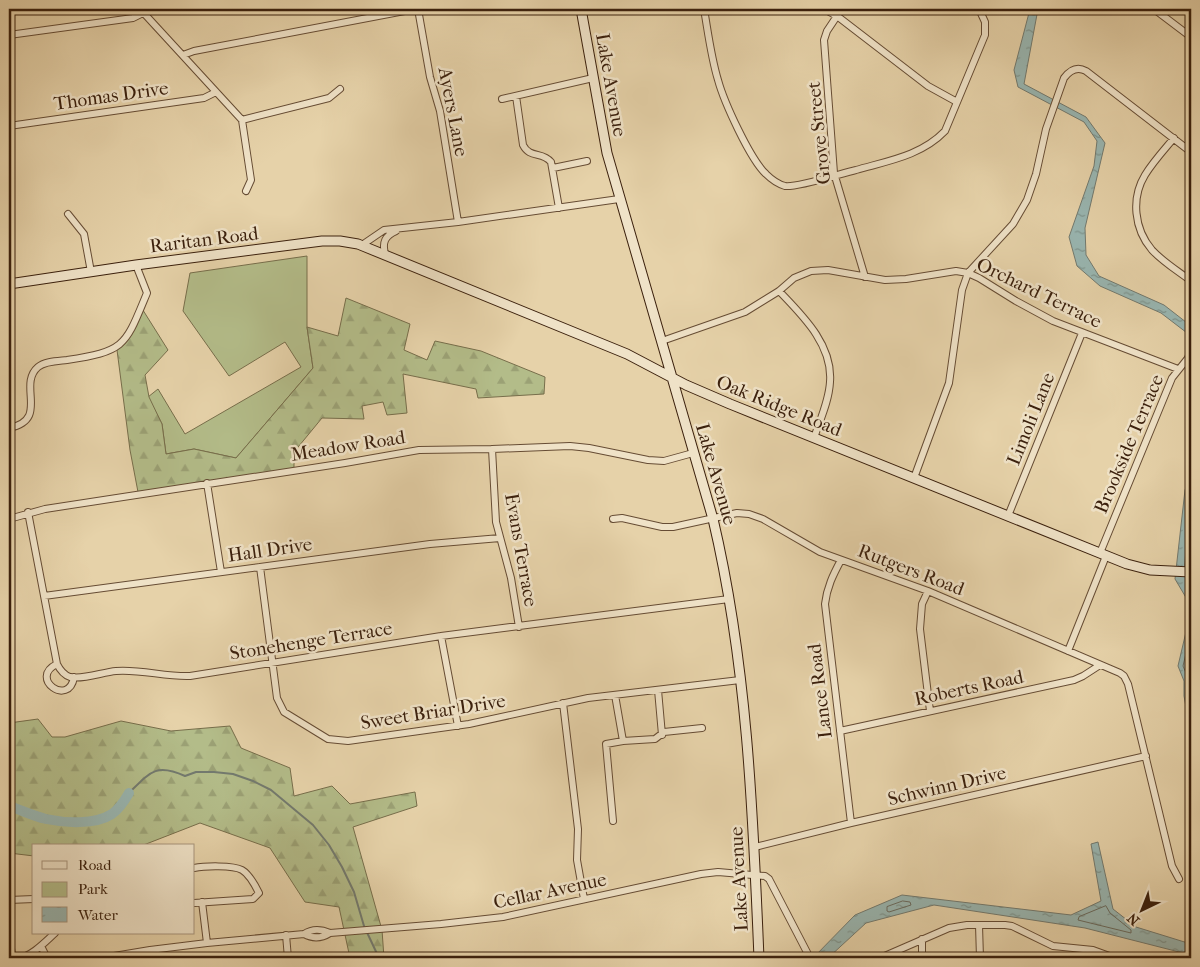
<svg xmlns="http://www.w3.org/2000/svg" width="1200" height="967" font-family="'IM FELL French Canon',serif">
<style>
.green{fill:#b3bc89;stroke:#776e4b}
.forest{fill:url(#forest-firs);stroke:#776e4b}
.water{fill:url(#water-ripples);stroke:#737a6f}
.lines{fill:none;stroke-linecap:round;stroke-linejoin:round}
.shore{stroke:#6a6b5f;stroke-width:1}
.stream{stroke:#737a6f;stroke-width:2}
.river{stroke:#99b6b1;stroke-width:10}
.street-casing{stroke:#664c34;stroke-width:8}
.secondary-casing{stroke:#3b200d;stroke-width:11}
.street{stroke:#efe2c7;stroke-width:6}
.secondary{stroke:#efe2c7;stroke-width:9}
.labels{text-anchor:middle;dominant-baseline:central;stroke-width:5;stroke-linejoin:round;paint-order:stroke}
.street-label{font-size:19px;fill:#3b200d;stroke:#efe2c7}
</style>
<defs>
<pattern id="forest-firs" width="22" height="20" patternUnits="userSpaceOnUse" patternTransform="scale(1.25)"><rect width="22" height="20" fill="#b3bc89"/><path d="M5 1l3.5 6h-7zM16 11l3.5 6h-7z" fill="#9ba175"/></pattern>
<pattern id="water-ripples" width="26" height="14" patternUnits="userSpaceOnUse" patternTransform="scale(1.25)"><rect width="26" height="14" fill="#99b6b1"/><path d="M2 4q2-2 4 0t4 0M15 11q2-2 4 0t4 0" fill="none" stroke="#7e948e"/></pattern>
</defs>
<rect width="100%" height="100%" fill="#e6d2a9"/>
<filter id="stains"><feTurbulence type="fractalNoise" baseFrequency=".004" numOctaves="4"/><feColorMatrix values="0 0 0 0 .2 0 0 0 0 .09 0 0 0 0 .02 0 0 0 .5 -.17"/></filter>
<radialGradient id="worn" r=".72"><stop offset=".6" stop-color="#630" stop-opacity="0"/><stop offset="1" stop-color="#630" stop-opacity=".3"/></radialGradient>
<path class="green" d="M307,256V327L313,368L236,458L194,449L166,454L162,424L148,397L158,389L185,434L301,367L285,342L229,376L183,311L190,273Z"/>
<path class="forest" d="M346,298L410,324L404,350L427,360L435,341L481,351L545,377L544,394L478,398L476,389L403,374L407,413L387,415L383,402L362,406L364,419L322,418L294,452V469L138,492L130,450L117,350L141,307L168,350L145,375L149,397L162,424L166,454L194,449L236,458L313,368L307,327L338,336Z
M38,719L52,737H65L121,721L171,731L230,726L241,748L290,768L294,796L332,786L350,804L415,792L417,806L353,827L382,930L384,958H350L339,907L305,902L270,848L200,823L141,846H34V856L9,853V723Z"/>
<path class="water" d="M1030,9H1038L1024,84L1086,117L1105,143L1085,228L1086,255L1099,276L1164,305L1191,326V336L1161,313L1100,286L1077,266L1069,237L1094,166L1097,141L1084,122L1018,87L1014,70Z
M1191,475V497L1184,571L1191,590V606L1175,579L1185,490Z
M1189,619H1191V728L1189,723L1184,696V681L1178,666Z
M1098,842L1113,909L1136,927L1191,944V955L1085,928L934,905L866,923L828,958H813L855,915L902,895L1071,915L1101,901L1091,844Z"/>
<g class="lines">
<path class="shore" d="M1191,632L1183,666L1189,680L1191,708
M903,901L910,902L911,905L889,912L887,911V907Z
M1106,906L1110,913L1131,930V933L1078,920L1079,917Z"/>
<path class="stream" d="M129,793C150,772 156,763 185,776L196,772H214L233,774L253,781L271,790L313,825L329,845L342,867L354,892L364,926L379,958"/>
<path class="river" d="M9,806C21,810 33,816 46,819C65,823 95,825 112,814C119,809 125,800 129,793"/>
<defs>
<path id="street" d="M140,9L242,120L251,180L246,191
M418,9L430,77L440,111L458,222
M704,9C708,32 711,57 718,80C724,102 750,159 766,174C771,179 778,184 785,186C797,188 842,173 856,170C887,161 921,156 945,131L985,35V22L979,9
M824,9L837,16L928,86L957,102
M1154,9L1191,37
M837,16L827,31L824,40L834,173L865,277
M9,35L133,18L143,13
M183,55L194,51L415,9
M516,96L523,145C530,159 542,151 551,162L559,208
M502,99L593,78
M242,120L329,98L340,89
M9,126L204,98L216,92
M1174,138C1164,150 1153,162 1145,175C1131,198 1134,229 1152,250C1163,262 1178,271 1191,281
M553,168L587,161
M68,214L84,234L91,272
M362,245L384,230L458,222L619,199
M385,254C382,242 385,236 396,231
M779,291C803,316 833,345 830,382C829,401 820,420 814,438
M662,341L745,312L779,291L794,278L811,271L828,270L885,280L906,279L956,271L968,273L979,278L1016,301L1053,321L1178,369
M9,428C50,420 17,385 38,367C45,361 58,361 67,360C126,351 125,346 147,293L136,265
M492,449L496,522L511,578L519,627
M914,478L949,383L962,290L968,273L1013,224L1027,200L1036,174L1046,129L1064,78C1070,70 1077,66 1086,71L1191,152
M207,483L221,572
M28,512L57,664C60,670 64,675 70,677C83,680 103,672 116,671C141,669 165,677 190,676L441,636L729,599
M1008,516L1082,333
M9,519L45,509L345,463L419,450L492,449L570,446L589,448L648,460L664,461L693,453
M613,519L622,518L662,527H673L737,513L749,514L763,519L820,552L928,591L1120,673L1124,676L1128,684L1172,866L1179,879
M1100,553L1172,378L1188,358L1191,350
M841,560C833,575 827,587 825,604L851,823
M260,567L277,698L284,712L328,739L348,741L469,724L588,698L740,680
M928,591L922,604L920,629L930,711
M44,596L430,544L500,538
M441,636L458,726
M1068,651L1106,556
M57,664C28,678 69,708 74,677
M658,690L662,735
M615,695L623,741
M563,703L578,829L577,860L584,899
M840,731L1074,680L1083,676L1100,665
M613,821L606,744L623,741L655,739L664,732L702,728
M755,847L851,823L1146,756
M194,868C204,866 233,865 242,870C249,874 255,885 259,893L253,899L194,903
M9,900L34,899
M202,902L207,943
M979,925L980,958
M304,934C313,939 322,938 330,933L441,924L503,917L701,874L718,872L765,876L769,879L810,958
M9,935L12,955L17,958
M286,935L288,958
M922,939V958
M41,946L47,958
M1085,950V958
M19,958C32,956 45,942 55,933
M102,958L150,950L207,943L304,934C313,928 321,929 330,933
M880,958L949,928L967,925H1005L1012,926L1053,946L1093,950L1115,958"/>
<path id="secondary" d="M581,9L607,153L713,519C747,663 753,811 759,958
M9,284L136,265L322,241H340L358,244L627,354L686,385L730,404L1127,564L1150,570L1191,572"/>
</defs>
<use href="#street" class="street-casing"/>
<use href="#secondary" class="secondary-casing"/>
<use href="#street" class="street"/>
<use href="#secondary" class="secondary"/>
</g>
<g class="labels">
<g class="street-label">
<text transform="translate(611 85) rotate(80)">Lake Avenue</text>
<text transform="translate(111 96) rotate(-8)">Thomas Drive</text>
<text transform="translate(453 112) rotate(79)">Ayers Lane</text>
<text transform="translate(819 133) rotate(-96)">Grove Street</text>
<text transform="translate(204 240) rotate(-7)">Raritan Road</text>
<text transform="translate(1039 293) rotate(26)">Orchard Terrace</text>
<text transform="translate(779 406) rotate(22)">Oak Ridge Road</text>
<text transform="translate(1031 419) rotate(-68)">Limoli Lane</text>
<text transform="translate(1129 444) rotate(-67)">Brookside Terrace</text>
<text transform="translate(348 446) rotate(-9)">Meadow Road</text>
<text transform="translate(716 474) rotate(74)">Lake Avenue</text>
<text transform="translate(270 550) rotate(-8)">Hall Drive</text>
<text transform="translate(521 550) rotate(80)">Evans Terrace</text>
<text transform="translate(911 570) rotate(21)">Rutgers Road</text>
<text transform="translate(311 641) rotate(-9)">Stonehenge Terrace</text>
<text transform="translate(969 688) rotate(-12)">Roberts Road</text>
<text transform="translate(820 691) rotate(-97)">Lance Road</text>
<text transform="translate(433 712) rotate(-9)">Sweet Briar Drive</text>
<text transform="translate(947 786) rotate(-13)">Schwinn Drive</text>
<text transform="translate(739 879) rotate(-93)">Lake Avenue</text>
<text transform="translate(550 891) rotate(-12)">Cellar Avenue</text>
</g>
</g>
<rect width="1200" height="967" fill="none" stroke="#e6d2a9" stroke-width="30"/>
<rect x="10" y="10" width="1180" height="947" fill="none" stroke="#3b200d" stroke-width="2.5"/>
<rect x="15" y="15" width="1170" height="937" fill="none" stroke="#3b200d"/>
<rect x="32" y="844" width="162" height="90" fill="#efe2c7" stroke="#a7947d"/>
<rect x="42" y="861" width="25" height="8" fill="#efe2c7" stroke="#a7947d"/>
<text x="78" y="870" font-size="15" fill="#3b200d">Road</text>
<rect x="42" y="882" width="25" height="15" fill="#b3bc89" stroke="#a7947d"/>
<text x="78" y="894" font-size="15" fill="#3b200d">Park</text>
<rect x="42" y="907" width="25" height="15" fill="url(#water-ripples)" stroke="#a7947d"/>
<text x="78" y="920" font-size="15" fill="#3b200d">Water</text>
<g transform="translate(1142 910) rotate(223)" stroke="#efe2c7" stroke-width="4" paint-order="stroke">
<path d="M0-4L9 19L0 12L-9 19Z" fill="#3b200d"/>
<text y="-8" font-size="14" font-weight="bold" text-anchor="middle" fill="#3b200d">N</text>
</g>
<rect width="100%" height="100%" filter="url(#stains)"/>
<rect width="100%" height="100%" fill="url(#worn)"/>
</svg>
